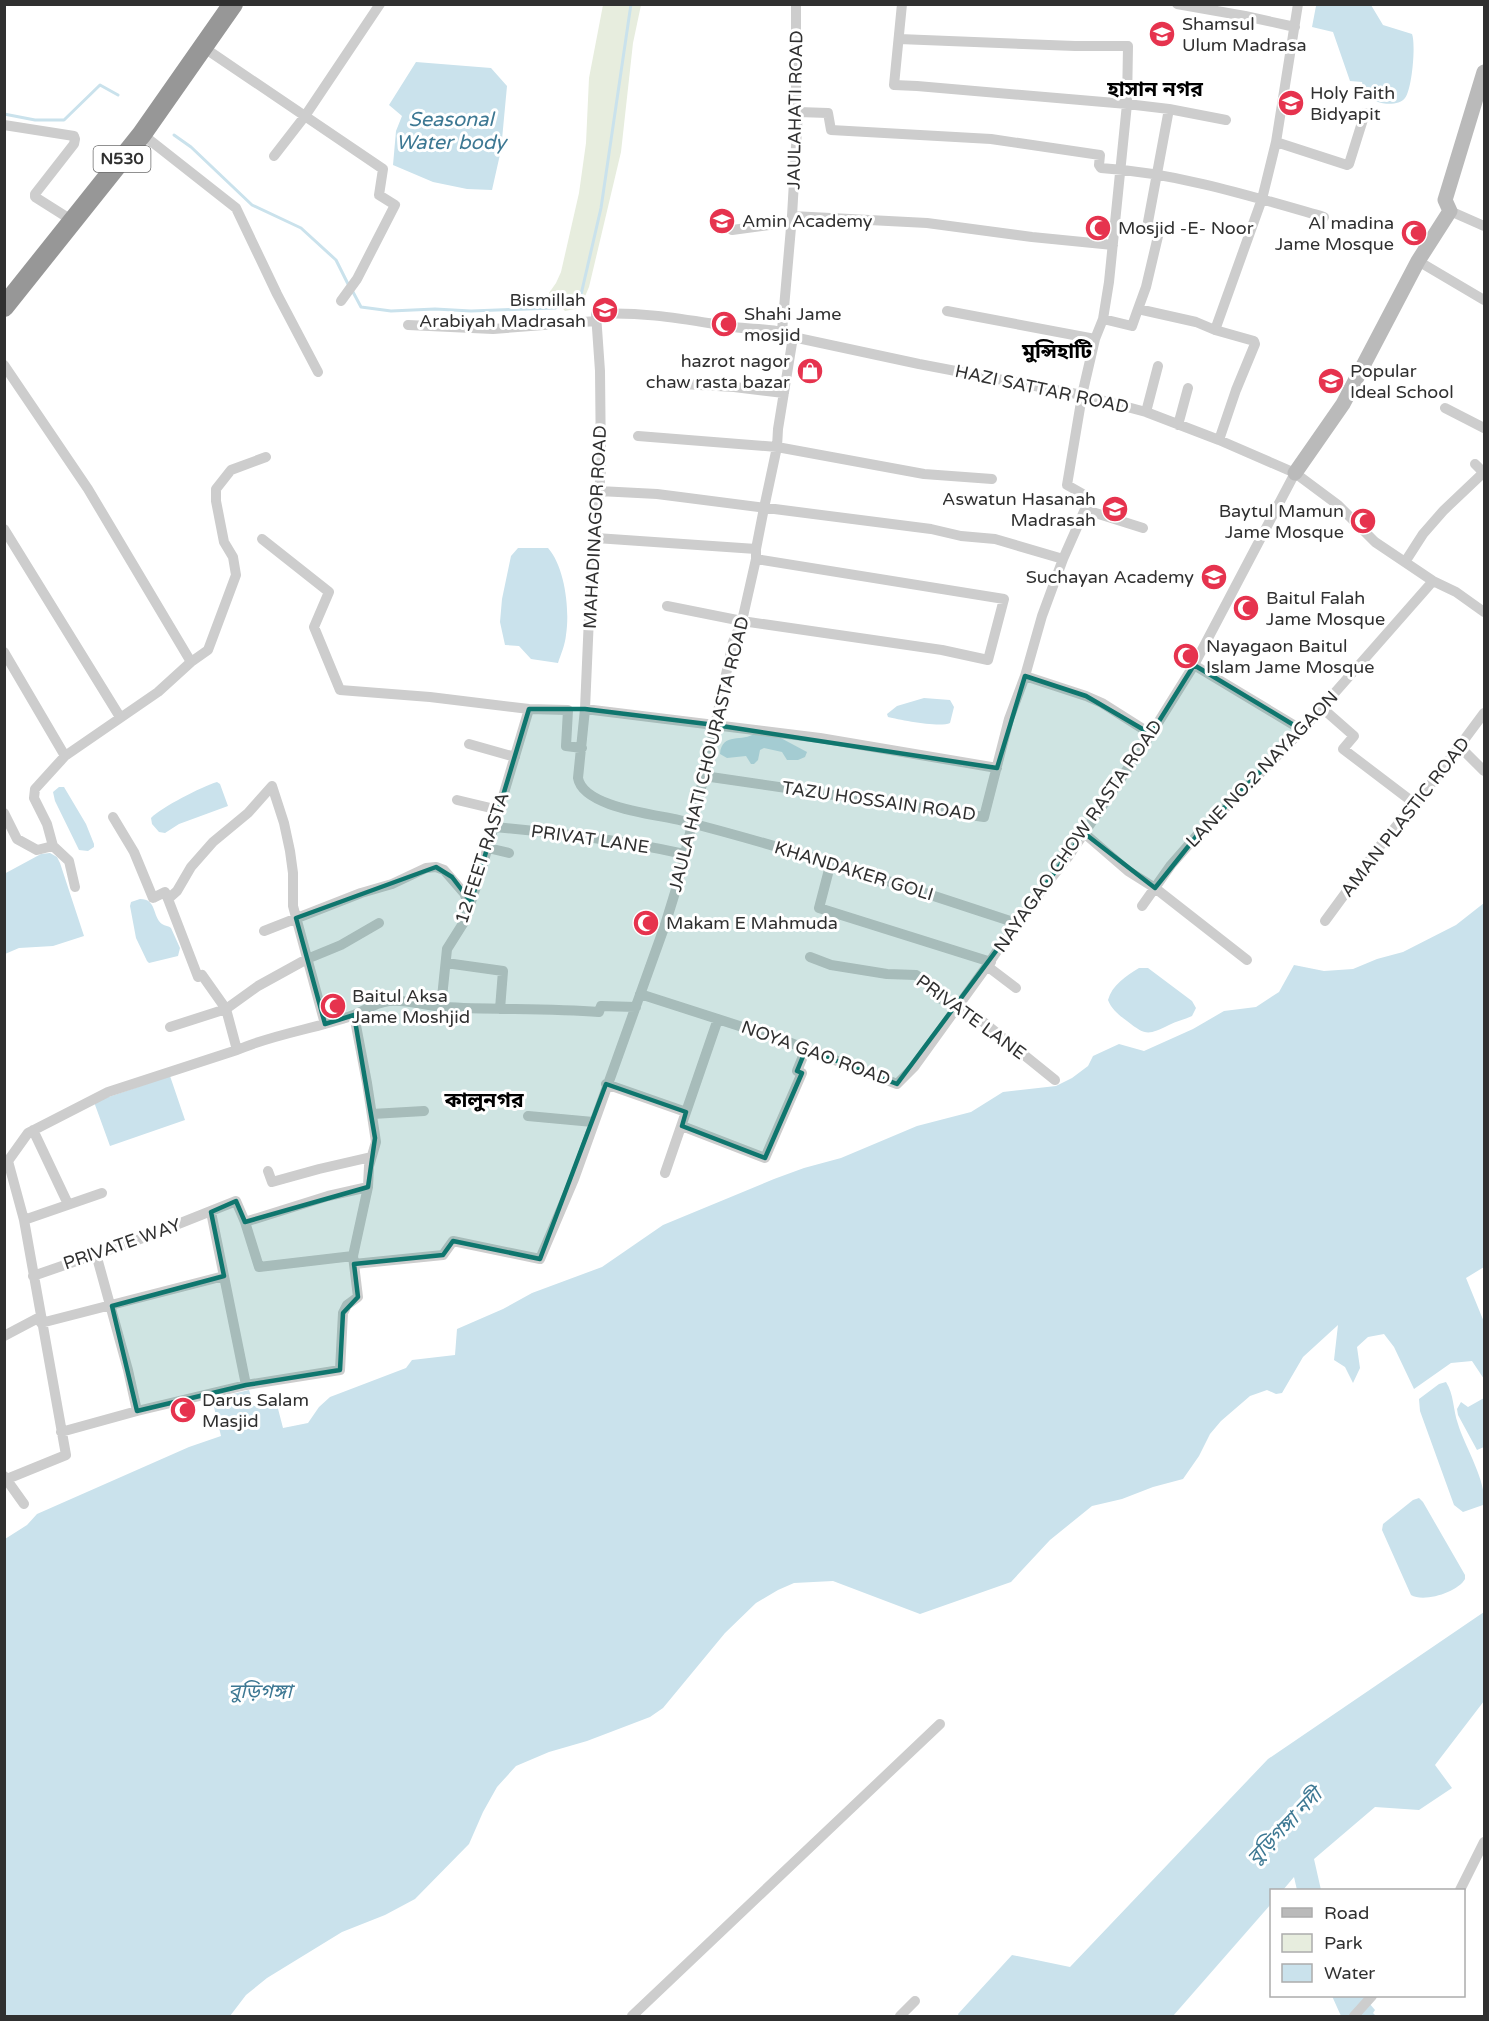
<svg xmlns="http://www.w3.org/2000/svg" width="1489" height="2021" font-family="'Varela Round','Noto Sans Bengali',sans-serif">
<style>
.green{fill:#e7edde}
.water{fill:#cae2ec}
.lines{fill:none;stroke-linecap:round;stroke-linejoin:round}
.stream{stroke:#cae2ec;stroke-width:3}
.street{stroke:#cdcdcd;stroke-width:10}
.secondary{stroke:#bababa;stroke-width:15}
.highway{stroke:#979797;stroke-width:20}
.marked{fill:#0f766e;fill-opacity:0.2;stroke:#0f766e;stroke-width:4.5;stroke-linejoin:round}
.labels{text-anchor:middle;dominant-baseline:central;stroke-width:6;stroke-linejoin:round;paint-order:stroke}
.shield{fill:#fff;stroke:#6e6e6e;stroke-width:1.5}
.shield-label{font-size:16px;font-weight:bold;fill:#303030}
.poi-label{font-size:18px;fill:#303030;stroke:#fff;text-anchor:start}
.street-label{font-size:18px;fill:#303030;stroke:#fff}
.water-label{font-size:20px;font-style:italic;fill:#3d7893;stroke:#fff}
.quarter-label{font-size:21px;font-weight:bold;fill:#000;stroke:#fff}
</style>
<rect width="100%" height="100%" fill="#fff"/>
<path class="green" d="M603,5H641L633,43L621,152L589,287L580,308L565,311L549,293L556,283L561,272L579,193L586,143L589,78Z"/>
<path class="water" d="M1322,4L1371,5L1383,25L1412,34C1416,44 1412,90 1405,98C1397,108 1374,104 1367,95C1364,91 1363,86 1362,82L1350,81L1333,32L1312,27L1316,6Z
M416,62L491,68L507,86L501,150L492,190L467,189L433,182L393,165L396,131L402,116L389,105Z
M518,548H548C565,567 570,610 566,635C565,645 561,654 558,663L531,659L519,646L505,645L500,622L502,599L511,556Z
M924,698L950,700L954,707L950,723C940,728 901,720 888,717L887,714L897,706Z
M755,733L777,736L807,752L805,757L798,760H787L782,752L764,748L760,750L758,760L754,764H751L746,756L727,758L720,754C722,731 743,743 755,733Z
M217,782L220,784L228,806L179,824L165,833L159,832L152,824L151,818C162,807 201,787 217,782Z
M59,787H64L86,824L94,844V847L88,851L79,850L55,801L53,792Z
M50,853L57,857L60,863L84,936L53,946L19,948L5,954L4,874L41,854Z
M140,899C157,899 152,916 162,924C165,926 169,926 171,928L180,948L178,956L149,963L147,961L136,938L130,906L131,902Z
M1484,903V1267L1466,1278L1484,1322V1379L1472,1361L1451,1363L1414,1389L1394,1347L1384,1334L1368,1337L1357,1347L1360,1368L1353,1383L1345,1367L1334,1360L1338,1325L1303,1357L1282,1393L1276,1394L1267,1390L1250,1396L1221,1421L1210,1434L1199,1456L1183,1479L1153,1487L1122,1499L1092,1506L1050,1540L1011,1582L920,1614L833,1581L794,1583L778,1590L756,1603L725,1633L663,1708L650,1717L587,1741L549,1752L516,1766L497,1787L483,1812L469,1844L415,1899L385,1915L342,1932L267,1978L246,1995L230,2016H5V1539L27,1525L37,1514L189,1447L221,1436L212,1399L249,1390L254,1406L276,1401L283,1428L308,1423L319,1407L330,1397L406,1368L412,1360L455,1355L457,1329L503,1309L532,1293L602,1267L663,1225L774,1179L804,1168L841,1158L917,1126L971,1112L1003,1092L1056,1086L1072,1078L1088,1066L1093,1056L1119,1044L1144,1051L1193,1029L1224,1011L1256,1007L1279,992L1294,965L1324,971L1353,969L1377,959L1403,952L1456,925Z
M1139,968H1148L1192,1001L1196,1008L1192,1016C1184,1020 1176,1021 1169,1025C1148,1035 1146,1036 1127,1021C1119,1015 1112,1010 1108,1000C1112,985 1126,976 1139,968Z
M170,1076L185,1120L110,1146L94,1102Z
M1446,1382C1454,1394 1453,1410 1458,1424C1464,1445 1489,1485 1483,1505L1463,1512L1454,1505L1420,1411L1419,1399L1439,1384Z
M1484,1398V1447L1477,1450L1458,1415L1457,1409L1461,1402L1468,1407Z
M1419,1498L1423,1502L1465,1575V1579C1458,1592 1424,1603 1411,1595L1382,1530L1383,1524L1413,1500Z
M1484,1612V1701L1435,1765L1452,1788L1419,1810L1375,1807L1314,1859L1321,1890H1297L1294,1877L1283,1890H1272L1271,1904L1173,2016H959L958,2014L1012,1955L1070,1967L1268,1759Z
M1332,1996H1363L1375,2010L1373,2013L1376,2016H1341Z"/>
<g class="lines">
<path class="stream" d="M4,114L35,120H64L100,85L118,95
M174,135L191,147L252,205L301,228L336,260L349,286
M353,292L361,307L391,311L435,309L471,311L555,308L580,299L601,208L631,4"/>
<path class="street" d="M902,4L894,85L917,86L1127,104L1169,109L1226,120
M1177,4L1245,16L1295,27
M899,39L1075,46H1128L1127,104L1109,282L1103,319L1095,339L1082,395
M203,47L383,169L379,195L395,205L357,279L341,301
M798,112L828,113L831,130L991,139L1100,155L1099,165L1101,168C1177,173 1251,196 1324,217
M4,125L74,136L75,139L74,144L35,194V197L73,221
M142,134L236,208L277,294L318,372
M1276,142L1347,165L1349,164L1365,113
M274,156L305,116L380,4
M1450,211L1484,226
M792,216L927,223L1032,237L1113,245
M732,230L792,222
M1418,261L1484,300
M1138,309L1146,287L1159,232V229L1149,225L1148,222L1169,109
M947,311L1095,339
M1103,319L1132,326L1138,309L1196,322L1215,330L1254,341L1255,344L1236,390L1219,440
M408,325L493,329L596,321
M1215,330L1262,199L1276,142L1298,4
M782,331L792,216L798,112L796,103V4
M4,365L88,489L191,662
M682,384L734,387L784,393
M1445,408L1484,428
M1146,412L1158,366
M1178,425L1188,388
M638,436L777,447L924,474L992,479
M1475,464L1484,473
M599,491L657,494L931,529L961,536L995,539L1063,559
M1086,510L1143,528
M4,529L120,717
M596,538L756,549
M262,539L329,592L314,627L340,690L430,697L529,709L568,710L566,746L582,748
M1405,562L1423,534L1444,510L1484,472
M667,606L742,621L942,650L988,660L1004,599L756,559
M4,652L65,756
M1194,665L1302,730
M1025,676L1042,616L1063,559L1090,498L1067,485L1082,396
M1321,707L1354,736L1343,749L1414,803
M585,709L820,738L997,768
M469,744L515,757
M1459,746L1484,771
M704,776L984,817L1009,719L1025,676L1086,696L1102,703L1151,734
M457,800L499,810
M4,813L17,839L37,850L53,846
M113,817L134,852L153,898L165,892L168,899
M495,827C559,833 622,840 684,854
M1084,833L1128,871L1155,888L1247,960
M488,848L509,853
M831,862L819,908L991,962
M75,887L69,861L53,846L47,824L34,798L35,789L65,756L158,692L191,662L208,650L236,575L233,557L224,542L216,501V489L231,470L266,457
M1142,906L1171,865L1199,833L1246,788L1302,730L1433,581
M1325,921L1380,846L1435,779L1484,713
M1016,923C904,886 793,849 679,820C653,814 583,807 578,778L585,709L589,617L601,468L600,371L596,314C643,311 688,320 734,327C754,330 775,327 793,337L919,364L1082,395L1146,412L1219,440L1295,473L1338,505L1375,542L1433,581L1456,592L1484,612
M264,931L361,893L392,884L426,868L436,867L444,870L464,893L469,904
M810,957L831,965L887,974L916,975L925,982L938,997L954,1007L959,1005L982,1021L1055,1080
M446,963L503,971L500,1009
M987,966L1016,988
M640,994L783,1040L897,1084L914,1067L987,966L1016,923L1068,857L1151,734L1194,665L1295,473
M441,1007L447,949L464,922L476,887L529,709
M170,1027L226,1009L258,986L307,959L341,945L379,923
M237,1050L226,1009L202,975L198,977L168,899L177,891L191,867L213,842L248,813L272,786L284,823L290,851L293,873V906L325,1024
M606,1084L686,1112
M372,1114L424,1111
M528,1116L593,1122
M682,1126L765,1158L802,1073L797,1071L806,1049
M33,1130L68,1204
M4,1163L8,1161L28,1133L108,1092L237,1050C274,1034 314,1029 351,1016C365,1011 373,1003 389,1001C406,999 426,1006 444,1007C495,1010 547,1008 599,1012L601,1006L636,1007
M268,1171L272,1182L319,1169L371,1157
M665,1173L718,1019
M211,1212L246,1385
M24,1220L102,1193
M245,1222L328,1196L368,1187
M96,1254L128,1370L137,1411
M354,1264L443,1255L453,1241L540,1259L574,1179L665,925L677,886L704,776L733,642L742,621L756,559V549L764,508L777,447L778,429L793,337
M33,1276L143,1238L236,1201L245,1222L259,1267L353,1256
M41,1323L224,1276
M4,1336L40,1317
M61,1432L137,1411L246,1385L340,1370L343,1313L347,1305L358,1297L353,1256L368,1187L369,1166L376,1142L367,1083L354,1015
M4,1476L24,1504
M7,1479L66,1455L24,1220L8,1161
M1460,1890L1484,1842
M632,2016L940,1724
M900,2016L915,2001
M1354,2016L1372,1996"/>
<path class="secondary" d="M1295,473L1343,404L1418,261L1450,211L1445,200L1484,72"/>
<path class="highway" d="M4,307L142,134L233,4"/>
</g>
<path class="marked" d="M1194,665L1302,730L1199,833L1155,888L1084,833L897,1084L806,1049L797,1071L802,1073L765,1158L682,1126L686,1112L606,1084L540,1259L453,1241L443,1255L354,1264L358,1297L343,1313L340,1370L246,1385L137,1411L112,1306L224,1276L211,1212L236,1201L245,1222L368,1187L375,1138L354,1015L325,1024L296,918L436,867L452,877L471,902L529,709H585L715,725L997,768L1025,676L1086,696L1151,734Z"/>
<defs>
<symbol id="school-disc" viewBox="-11 -11 22 22"><circle r="9.5" fill="#e6334e" stroke="#fff"/><path d="M0-5L7-2L0 1L-7-2ZM-4 1L0 2.5L4 1V4Q0 6-4 4Z" fill="#fff"/></symbol>
<symbol id="mosque-disc" viewBox="-11 -11 22 22"><circle r="9.5" fill="#e6334e" stroke="#fff"/><path d="M3.5-4.9A6 6 0 1 0 3.5 4.9A5 5 0 1 1 3.5-4.9Z" fill="#fff"/></symbol>
<symbol id="shop-disc" viewBox="-11 -11 22 22"><circle r="9.5" fill="#e6334e" stroke="#fff"/><path d="M-5-2.5h2.3a2.7 3.5 0 0 1 5.4 0H5L5.5 6h-11ZM-1.5-2.5h3a1.5 2.3 0 0 0-3 0Z" fill="#fff"/></symbol>
</defs>
<g fill-rule="evenodd">
<use href="#school-disc" x="1147" y="19" width="30" height="30"/>
<use href="#school-disc" x="1276" y="88" width="30" height="30"/>
<use href="#school-disc" x="707" y="206" width="30" height="30"/>
<use href="#mosque-disc" x="1083" y="213" width="30" height="30"/>
<use href="#mosque-disc" x="1399" y="218" width="30" height="30"/>
<use href="#school-disc" x="590" y="295" width="30" height="30"/>
<use href="#mosque-disc" x="709" y="309" width="30" height="30"/>
<use href="#shop-disc" x="795" y="356" width="30" height="30"/>
<use href="#school-disc" x="1316" y="366" width="30" height="30"/>
<use href="#school-disc" x="1100" y="494" width="30" height="30"/>
<use href="#mosque-disc" x="1348" y="506" width="30" height="30"/>
<use href="#school-disc" x="1199" y="562" width="30" height="30"/>
<use href="#mosque-disc" x="1231" y="593" width="30" height="30"/>
<use href="#mosque-disc" x="1171" y="641" width="30" height="30"/>
<use href="#mosque-disc" x="631" y="908" width="30" height="30"/>
<use href="#mosque-disc" x="318" y="991" width="30" height="30"/>
<use href="#mosque-disc" x="168" y="1395" width="30" height="30"/>
</g>
<g class="labels">
<rect class="shield" x="93.5" y="146" width="57" height="26" rx="4.5"/>
<g class="shield-label">
<text x="122" y="159">N530</text>
</g>
<g class="poi-label">
<text x="1182" y="24">Shamsul<tspan x="1182" dy="21">Ulum Madrasa</tspan></text>
<text x="1310" y="93">Holy Faith<tspan x="1310" dy="21">Bidyapit</tspan></text>
<text x="742" y="221">Amin Academy</text>
<text x="1394" y="223" text-anchor="end">Al madina<tspan x="1394" dy="21">Jame Mosque</tspan></text>
<text x="1118" y="228">Mosjid -E- Noor</text>
<text x="586" y="300" text-anchor="end">Bismillah<tspan x="586" dy="21">Arabiyah Madrasah</tspan></text>
<text x="744" y="314">Shahi Jame<tspan x="744" dy="21">mosjid</tspan></text>
<text x="790" y="361" text-anchor="end">hazrot nagor<tspan x="790" dy="21">chaw rasta bazar</tspan></text>
<text x="1350" y="371">Popular<tspan x="1350" dy="21">Ideal School</tspan></text>
<text x="1096" y="499" text-anchor="end">Aswatun Hasanah<tspan x="1096" dy="21">Madrasah</tspan></text>
<text x="1344" y="511" text-anchor="end">Baytul Mamun<tspan x="1344" dy="21">Jame Mosque</tspan></text>
<text x="1194" y="577" text-anchor="end">Suchayan Academy</text>
<text x="1266" y="598">Baitul Falah<tspan x="1266" dy="21">Jame Mosque</tspan></text>
<text x="1206" y="646">Nayagaon Baitul<tspan x="1206" dy="21">Islam Jame Mosque</tspan></text>
<text x="666" y="923">Makam E Mahmuda</text>
<text x="352" y="996">Baitul Aksa<tspan x="352" dy="21">Jame Moshjid</tspan></text>
<text x="202" y="1400">Darus Salam<tspan x="202" dy="21">Masjid</tspan></text>
</g>
<g class="street-label">
<text transform="translate(795 110) rotate(-89)">JAULAHATI ROAD</text>
<text transform="translate(1042 389) rotate(12)">HAZI SATTAR ROAD</text>
<text transform="translate(595 527) rotate(-87)">MAHADINAGOR ROAD</text>
<text transform="translate(709 754) rotate(-76)">JAULA HATI CHOURASTA ROAD</text>
<text transform="translate(1262 769) rotate(-46)">LANE NO.2 NAYAGAON</text>
<text transform="translate(879 801) rotate(8)">TAZU HOSSAIN ROAD</text>
<text transform="translate(1405 817) rotate(-52)">AMAN PLASTIC ROAD</text>
<text transform="translate(1078 836) rotate(-55)">NAYAGAO CHOW RASTA ROAD</text>
<text transform="translate(590 839) rotate(8)">PRIVAT LANE</text>
<text transform="translate(482 858) rotate(-72)">12 FEET RASTA</text>
<text transform="translate(854 871) rotate(17)">KHANDAKER GOLI</text>
<text transform="translate(971 1017) rotate(36)">PRIVATE LANE</text>
<text transform="translate(816 1053) rotate(20)">NOYA GAO ROAD</text>
<text transform="translate(122 1244) rotate(-19)">PRIVATE WAY</text>
</g>
<g class="water-label">
<text x="451" y="120">Seasonal<tspan x="451" dy="23">Water body</tspan></text>
<text x="260" y="1692">বুড়িগঙ্গা</text>
<text transform="translate(1285 1827) rotate(-46)">বুড়িগঙ্গা নদী</text>
</g>
<g class="quarter-label">
<text x="1155" y="89">হাসান নগর</text>
<text x="1057" y="351">মুন্সিহাটি</text>
<text x="484" y="1100">কালুনগর</text>
</g>
</g>
<rect width="1489" height="2021" fill="none" stroke="#303030" stroke-width="12"/>
<rect x="1270" y="1889" width="195" height="108" fill="#ffffff" stroke="#acacac" stroke-width="1.5"/>
<rect x="1282" y="1908" width="30" height="9" fill="#bababa" stroke="#acacac" stroke-width="1.5"/>
<text x="1324" y="1919" font-size="18" fill="#303030">Road</text>
<rect x="1282" y="1934" width="30" height="18" fill="#e7edde" stroke="#acacac" stroke-width="1.5"/>
<text x="1324" y="1949" font-size="18" fill="#303030">Park</text>
<rect x="1282" y="1964" width="30" height="18" fill="#cae2ec" stroke="#acacac" stroke-width="1.5"/>
<text x="1324" y="1979" font-size="18" fill="#303030">Water</text>
</svg>
